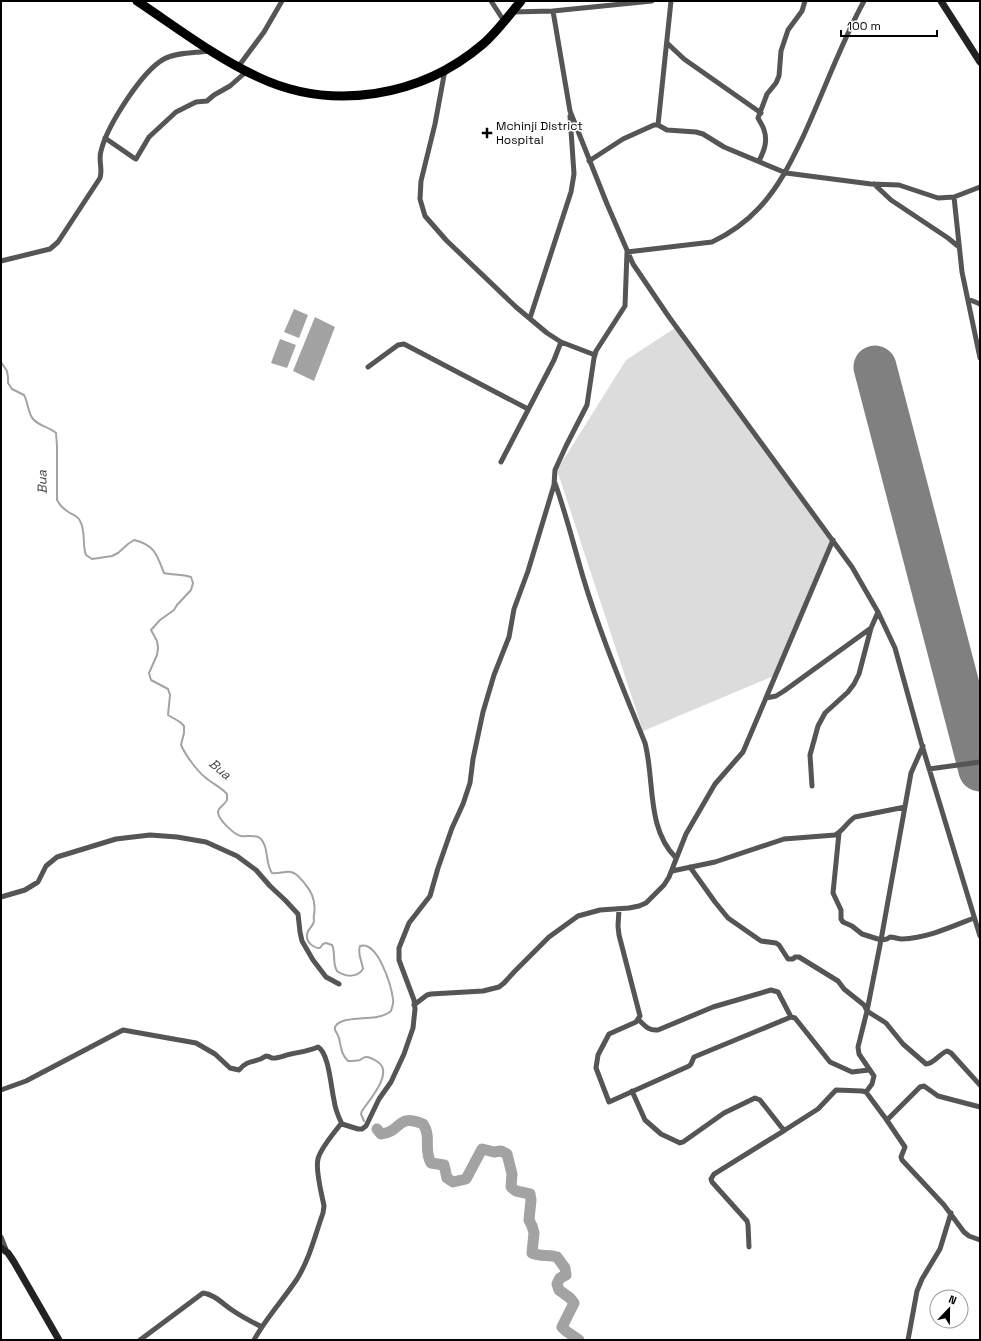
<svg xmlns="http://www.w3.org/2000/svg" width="981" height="1341" font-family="'Space Grotesk',sans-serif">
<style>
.green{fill:#dcdcdc}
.water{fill:#a3a3a3}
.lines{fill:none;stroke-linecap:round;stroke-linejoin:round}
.stream{stroke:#a3a3a3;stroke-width:2}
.river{stroke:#a3a3a3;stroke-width:11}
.runway{stroke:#808080;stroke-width:43}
.street{stroke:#555;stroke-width:5}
.secondary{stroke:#222;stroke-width:7}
.highway{stroke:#000;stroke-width:9}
.poi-dot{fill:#000;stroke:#fff;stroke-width:1.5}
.labels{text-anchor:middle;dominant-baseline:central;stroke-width:3.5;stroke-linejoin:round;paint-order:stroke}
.poi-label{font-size:12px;fill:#000;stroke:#fff;text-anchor:start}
.water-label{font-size:13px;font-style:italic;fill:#444;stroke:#fff}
</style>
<rect width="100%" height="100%" fill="#fff"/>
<path class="green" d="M675,328L832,539L776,675L643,731L557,470L626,360Z"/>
<path class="water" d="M294,309L308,315L299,338L284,332Z
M315,317L335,327L314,381L293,371Z
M280,339L296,345L287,368L271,363Z"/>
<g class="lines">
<path class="stream" d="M1,362L7,371L8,377V383L12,389L24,395C28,402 28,413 33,419C39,426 49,427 56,433L57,446V500C60,506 65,510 70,513C75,516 78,516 80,521C86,531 82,545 86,555L92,559L112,556L118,553L128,544L134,540C155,545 157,555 164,573C173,575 182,574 191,577L193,583L191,590L177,605L174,610L160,620L151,630L157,641L158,648L157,655L149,673L151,680L168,689L170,695L168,715L180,722L184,726V733L181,745C186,756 197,771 206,778C213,784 221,787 227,794C227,796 227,798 227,800C225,805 218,807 218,812C218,820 235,835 241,836C247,837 254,834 260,838C269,846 265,864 272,873C278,874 285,871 291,872C297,873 301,879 305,884C313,893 316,903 314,915C313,918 315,921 313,924C311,928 307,930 307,935C306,942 313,948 320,948L323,944L326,943L332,945C336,953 332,963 337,971C345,977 357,978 363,969C362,961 357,954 360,946C378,941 391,985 393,999C394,1003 392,1007 391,1011C386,1015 382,1016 377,1017C369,1019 333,1016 335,1030C336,1032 338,1035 339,1038C341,1047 341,1054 348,1061C352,1061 356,1061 360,1060C363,1059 363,1057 366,1057C370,1057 375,1060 378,1062C394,1073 369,1100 362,1111L361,1114L364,1121"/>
<path class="river" d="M377,1129L381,1134C402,1132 396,1113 423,1124C432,1137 423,1149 431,1163L444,1165L447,1178L453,1182L466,1179L482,1149L494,1152L501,1151L507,1154L512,1174L511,1187L516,1191L530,1194L531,1200L529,1220L532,1226L534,1233L532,1253C540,1257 549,1254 557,1257L565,1268L566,1275L560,1278L557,1284L559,1290L570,1298L574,1303L562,1327L566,1331L579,1340"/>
<path class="runway" d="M875,367L980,770"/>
<path class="street" d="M491,1L504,21
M553,11L570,111L607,204L633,264L669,317L852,567L878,612L895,648L921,742L980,936
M512,12L553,11L652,1
M667,43L684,59L761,113
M238,67L264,32L282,1
M445,70L435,124L421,181L420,199L425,216L446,240L516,307L547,333L561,342L595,355
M658,125L671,1
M105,138L134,158L136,159L149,137L176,112L196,102L207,101L214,95L230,86L247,71
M589,161L623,139L654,125H658L667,130L696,132L703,134L724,147L786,173L871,184L899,185L938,198L954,197L980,187
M759,161C764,151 768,141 764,130C763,126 760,122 758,118L767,94L776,83L779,76L781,51L788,30L802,11L805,1
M874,184L891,200L948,238L959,247
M954,197L962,272L980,358
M627,252L712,242C729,234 746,222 759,208C778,188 790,164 802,139C823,94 840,45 864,1
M1,261L50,249L58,242L100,178C103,169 98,160 101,151C107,126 142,71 164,59C177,52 196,53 209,51
M968,299L980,304
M530,318L571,192L574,174L570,116
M368,367L398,345L404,344L528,409
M501,462L554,360L561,342
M555,483C566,514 574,546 583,577C600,634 623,688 645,743C655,781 646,828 676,858
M766,698L776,696L784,691L871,628
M929,769L980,762
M812,786L810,755L818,726L825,713L848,692L854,684L859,674L871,628L878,612
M839,833L833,893L841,910V919L843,922L852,926L862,934L881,940L887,939L890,937C894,937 898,939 902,939C927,938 951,927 974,918
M690,867L715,902L728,918L761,941L776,943L779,945L788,959H793L795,957H799L838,981L844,989L864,1005L867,1011L886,1023L903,1044L926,1064C934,1064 939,1054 947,1051L951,1053L980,1085
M672,871L715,862L784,839L835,835C843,831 847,822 855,817L905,807
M1,897L25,890L38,882L46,866L57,857L116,839L150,835L177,837L206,842L237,856L256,870L270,886L285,900L298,914L300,932L302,941L313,960L326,977L339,984
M619,909L618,926L619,935L640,1016L636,1022L609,1034L598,1055L596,1068L609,1102L689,1066L691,1064L694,1057L791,1017L795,1018L830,1062L852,1072L869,1070
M414,1005L427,995L431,994L483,991L499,987L504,983L515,971L549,937L578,916L600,910L629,908L639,906L646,903L664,885L669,877L686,834L715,784L743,752L833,540
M639,1020C645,1026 649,1031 658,1030L713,1007L771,990L778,992L791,1017
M1,1090L26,1081L123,1030L196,1043L215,1054L230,1068L239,1070C249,1058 255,1064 266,1056C268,1056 270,1057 272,1058C278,1059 285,1055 291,1054C300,1052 309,1051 318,1047C329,1053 331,1088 334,1100C335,1108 338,1116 342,1124
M632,1091L645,1120L661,1134L680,1143L683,1142L724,1113L755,1098L760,1100L782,1128L785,1130L818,1109L836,1090L862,1091L866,1092L886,1119H888L920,1087L924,1086L938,1096L980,1107
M866,1092L872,1084L874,1076L859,1054L858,1047L867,1011L881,940L911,773L923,746
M886,1119L905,1147L901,1157L902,1160L944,1205L964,1232L969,1236L980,1240
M1,1237L7,1252
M749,1247L748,1225L747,1221L712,1182L711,1179L714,1174L785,1130
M140,1340L203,1293C214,1294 223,1304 232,1310C242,1317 252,1322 262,1327
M254,1340C266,1318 283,1300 297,1279C310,1258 315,1235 323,1213L324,1206C322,1195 315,1170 318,1159C320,1149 334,1133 340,1125L342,1124L358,1129H362L366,1126L379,1099L391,1082L404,1054L413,1028L415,1009L414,1000L399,960V948L409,923L430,896L438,868L452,828L463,804L470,783L473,759L483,712L494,675L509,637L514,609L528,571L554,485L555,470L566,446L587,405L594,358L596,351L625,306L627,252
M908,1340L917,1291L922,1279L940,1249L951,1213"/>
<path class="secondary" d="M941,1L980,62
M1,1248L8,1253L14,1262L59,1340"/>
<path class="highway" d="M137,1C176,27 215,57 258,77C332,112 421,97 483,44C497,32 509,15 521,1"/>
</g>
<path class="poi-dot" d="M485 127h4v4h4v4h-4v4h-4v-4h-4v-4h4z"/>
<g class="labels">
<g class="poi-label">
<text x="496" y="126">Mchinji District<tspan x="496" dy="14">Hospital</tspan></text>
</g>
<g class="water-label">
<text transform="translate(42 482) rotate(-91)">Bua</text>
<text transform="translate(220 769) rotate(40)">Bua</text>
</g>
</g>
<rect width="981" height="1341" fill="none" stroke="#000000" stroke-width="4"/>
<g transform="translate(949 1309) rotate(22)"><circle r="19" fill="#ffffff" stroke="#999999"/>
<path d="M0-3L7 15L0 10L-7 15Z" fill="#000000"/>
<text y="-6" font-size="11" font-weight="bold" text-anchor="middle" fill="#000000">N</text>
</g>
<path d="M841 30v6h96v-6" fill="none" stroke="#000000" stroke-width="2"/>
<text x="847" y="30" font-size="12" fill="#000000" stroke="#ffffff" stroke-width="3" paint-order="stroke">100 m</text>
</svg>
